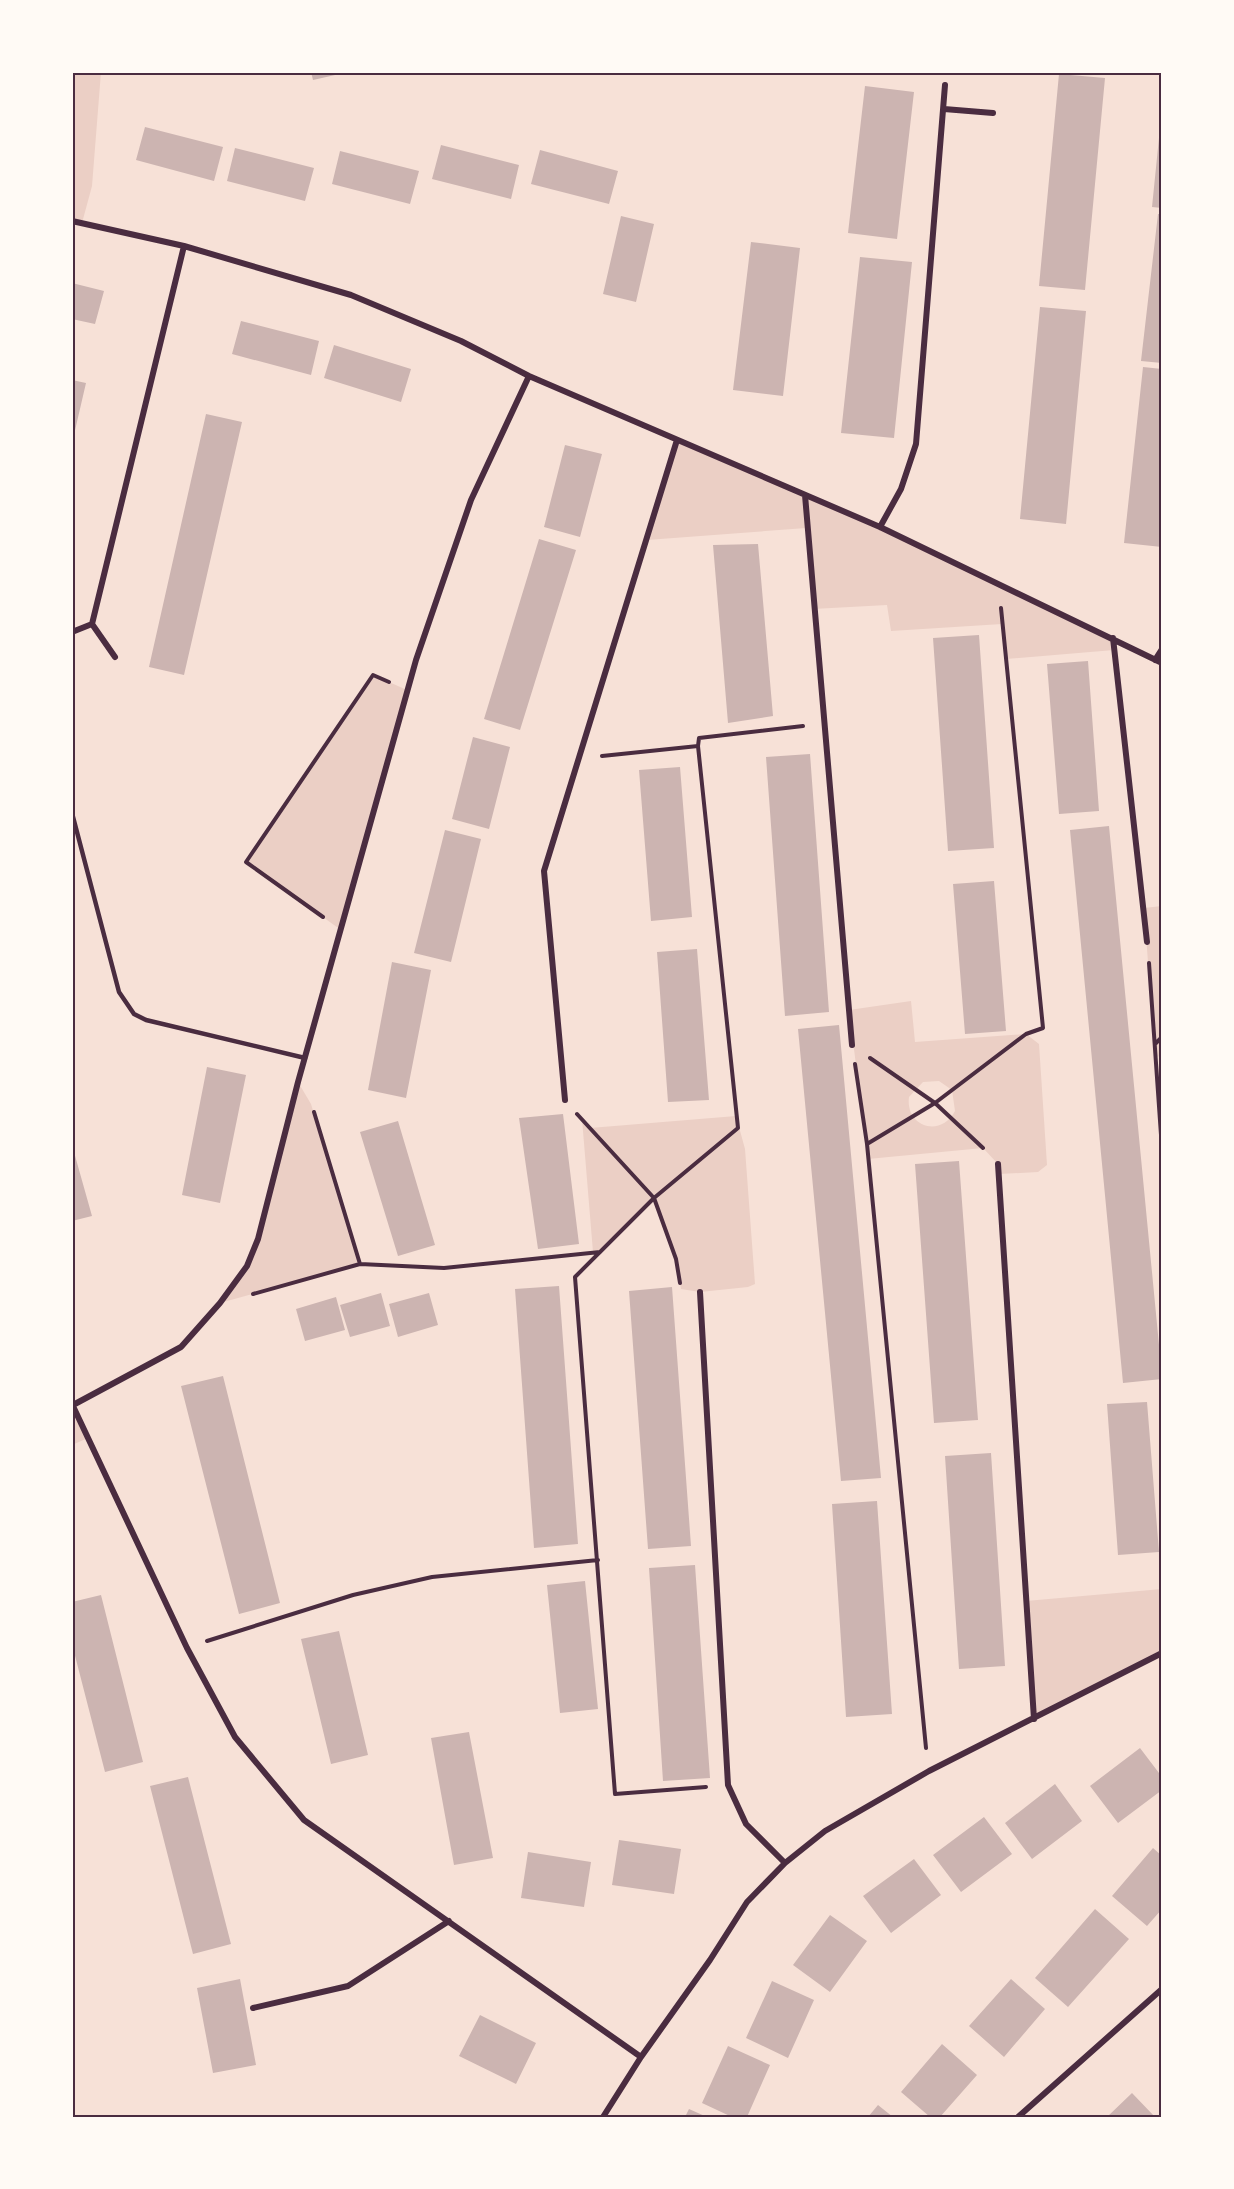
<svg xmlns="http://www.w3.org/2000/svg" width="1234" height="2189" font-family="Cabin,sans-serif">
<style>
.green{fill:#ebcfc5;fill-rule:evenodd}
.building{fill:#ccb4b1}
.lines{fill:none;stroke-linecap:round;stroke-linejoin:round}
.path{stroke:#4a2c40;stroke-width:4}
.service{stroke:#4a2c40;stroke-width:4.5}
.minor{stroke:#4a2c40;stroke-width:6}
.neatline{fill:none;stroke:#4a2c40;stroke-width:2}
</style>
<rect width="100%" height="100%" fill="#f7e1d7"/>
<path class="green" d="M72,72H101L92,186L82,223L72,221Z
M677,440L880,527L1113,638L1114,650L1006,659L1002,624L891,631L887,605L813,609L806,528L647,540Z
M373,675L407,690L341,930L246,862Z
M1162,906V1056L1155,1057L1144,908Z
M911,1001L915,1042L1026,1034L1039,1044L1047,1165L1038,1172L999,1174L998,1164L983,1148L868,1159L849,1010ZM939,1081L952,1090L955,1111C941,1138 905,1127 909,1097L923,1082Z
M298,1082L311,1104L360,1264L220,1303L247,1266L258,1239Z
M736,1116L745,1149L755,1284L748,1287L700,1292L681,1289L676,1259L654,1199L600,1252H593L582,1119L590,1128Z
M72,1404L88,1438L72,1445Z
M1162,1589V1653L1034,1719L1026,1601Z"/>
<path class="building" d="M311,72H344V73L313,80Z
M1059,74L1105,78L1085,290L1039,286Z
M865,86L914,92L897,239L848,233Z
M145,127L223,147L214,181L136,160Z
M1160,128H1162V208L1152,207Z
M441,145L519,165L511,199L432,179Z
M235,148L314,168L305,201L227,181Z
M540,150L618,171L609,204L531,184Z
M340,151L419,171L410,204L332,184Z
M1158,214H1162V363L1141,361Z
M621,216L654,224L636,302L603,294Z
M751,242L800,248L783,396L733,390Z
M860,257L912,262L894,438L841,433Z
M72,283L104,291L95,324L72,319Z
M1040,307L1086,311L1066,524L1020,519Z
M241,321L319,341L311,375L232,354Z
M334,345L411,369L401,402L324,378Z
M1143,367L1162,369V547L1124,543Z
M72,380L86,383L73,439H72Z
M206,414L242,422L184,675L149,667Z
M565,445L602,454L580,537L544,527Z
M539,539L576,550L520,730L484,719Z
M758,544L773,716L728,723L713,545Z
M979,635L994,848L948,851L933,638Z
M1088,661L1099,811L1059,814L1047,664Z
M473,737L510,747L489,829L452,819Z
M810,754L829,1012L785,1016L766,757Z
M680,767L692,917L651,921L639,770Z
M1109,826L1162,1376V1379L1123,1383L1070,830Z
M445,830L481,839L451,962L414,953Z
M994,881L1006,1031L965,1034L953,884Z
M697,949L709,1100L668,1102L657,952Z
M392,962L431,970L406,1098L368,1090Z
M839,1025L881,1478L841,1481L798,1029Z
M207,1067L246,1075L220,1203L182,1195Z
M563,1114L579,1244L538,1249L519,1118Z
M398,1121L435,1245L398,1256L360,1132Z
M72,1145L92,1216L72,1221Z
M959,1161L978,1420L934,1423L915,1164Z
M559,1286L578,1544L534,1548L515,1289Z
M672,1287L691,1546L648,1549L629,1291Z
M381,1293L390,1326L350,1337L340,1305Z
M429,1293L438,1325L398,1337L389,1304Z
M336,1297L345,1330L305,1341L296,1309Z
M223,1376L280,1603L239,1614L181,1386Z
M1147,1402L1159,1552L1118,1555L1107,1404Z
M991,1453L1005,1666L959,1669L945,1456Z
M877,1501L892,1714L846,1717L832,1504Z
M695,1565L710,1778L663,1781L649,1568Z
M585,1581L598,1709L560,1713L547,1585Z
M101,1595L143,1762L105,1772L72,1644V1602Z
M339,1631L368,1755L331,1764L301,1639Z
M469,1732L493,1858L454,1865L431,1738Z
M1140,1748L1162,1777V1790L1118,1823L1090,1786Z
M188,1777L231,1944L193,1954L150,1786Z
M1055,1784L1082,1821L1032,1859L1005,1823Z
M984,1817L1012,1854L961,1892L933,1855Z
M619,1840L681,1849L674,1894L612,1885Z
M1153,1848L1162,1856V1909L1147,1926L1112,1896Z
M528,1852L591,1862L584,1907L521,1898Z
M914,1859L941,1895L891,1933L863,1896Z
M1095,1909L1129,1939L1068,2007L1035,1978Z
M830,1915L867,1941L830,1992L793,1965Z
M240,1979L256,2065L213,2073L197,1988Z
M1011,1979L1045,2009L1004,2057L969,2026Z
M772,1981L814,2000L788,2058L746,2038Z
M480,2015L536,2043L516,2084L459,2056Z
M942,2044L977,2075L940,2117H930L901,2092Z
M728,2046L770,2065L747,2117H732L702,2103Z
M1132,2093L1155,2117H1107Z
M878,2105L893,2117H868Z
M689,2109L707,2117H685Z"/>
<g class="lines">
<path class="path" d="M698,746L699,738L803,726
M602,756L698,746L738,1128L654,1198L575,1277L615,1794L706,1787
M323,917L246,862L373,675L389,682
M1149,963L1162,1149
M1155,1044L1162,1037
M870,1058L935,1103L983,1148
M855,1064L867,1144
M314,1112L360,1264
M577,1114L654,1198L676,1259L680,1283
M253,1294L360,1264L444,1268L600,1252
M207,1641L353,1595L432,1577L598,1560
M926,1748L867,1144L935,1103L1026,1034L1043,1028L1001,608"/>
<path class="service" d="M72,813L119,992L134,1014L146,1020L305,1058"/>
<path class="minor" d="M944,109L993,113
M72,221L184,246L351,295L461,341L529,376L880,527L1162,663
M805,495L852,1045
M880,527L901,489L916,444L945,85
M92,624L184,246
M72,632L92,624L115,657
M1113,638L1147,942
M1155,660L1162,649
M565,1100L544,871L677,440
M998,1164L1034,1719
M700,1292L728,1785L746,1824L785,1863
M72,1404L187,1648L235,1737L304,1820L641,2057
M73,1405L181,1347L220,1303L247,1266L258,1239L298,1082L416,660L471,500L529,376
M253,2008L348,1986L449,1921
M603,2117L641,2057L710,1960L747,1902L785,1863L825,1831L929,1771L1162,1653
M1018,2117L1162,1989"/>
</g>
<rect width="1234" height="2189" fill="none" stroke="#fffaf5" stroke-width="147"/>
<rect x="74" y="74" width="1086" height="2042" class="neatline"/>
</svg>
